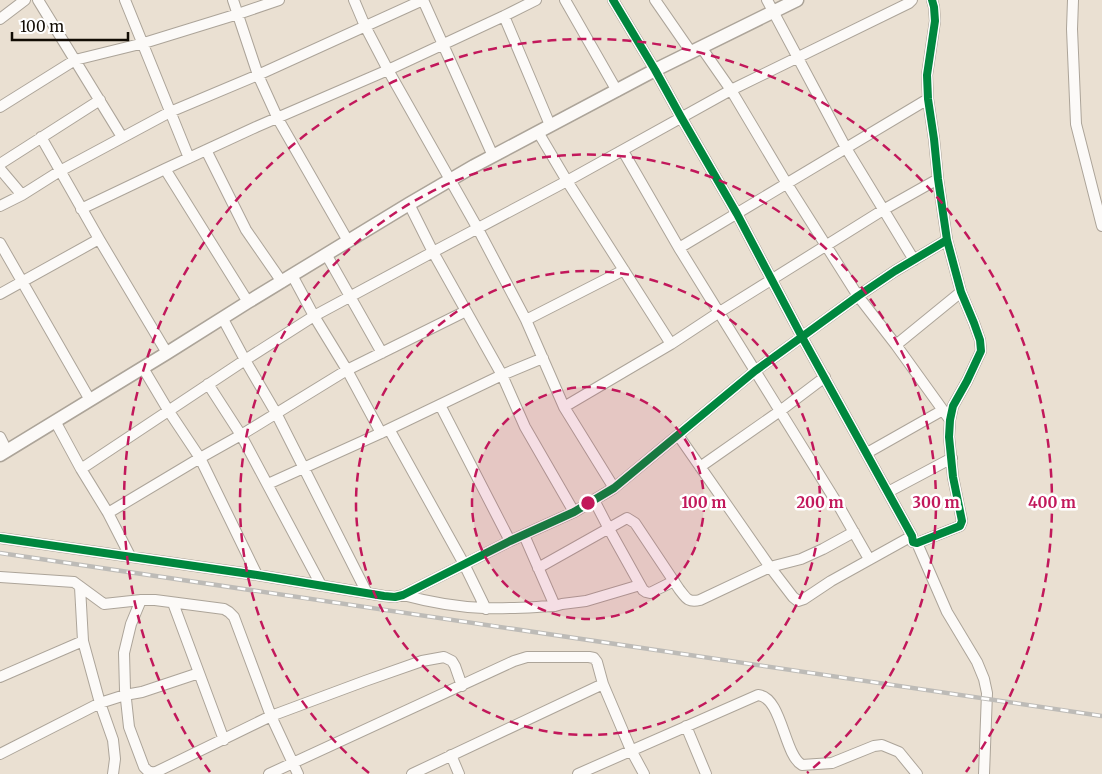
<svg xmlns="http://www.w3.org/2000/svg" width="1102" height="774" font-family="Merriweather,serif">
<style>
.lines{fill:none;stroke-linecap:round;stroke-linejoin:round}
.minor-casing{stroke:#aca499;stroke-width:12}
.major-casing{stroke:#aca499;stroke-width:15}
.minor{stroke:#fcfaf8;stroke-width:10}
.major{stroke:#fcfaf8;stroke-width:12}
.rail-casing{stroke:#bdbbb7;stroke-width:4.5}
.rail{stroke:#fff;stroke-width:2.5;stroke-dasharray:8;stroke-linecap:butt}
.cycleway-casing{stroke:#fff;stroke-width:11}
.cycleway{stroke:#00873e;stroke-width:8}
.ring{fill:none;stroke:#c2185b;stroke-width:2.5;stroke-dasharray:9 6}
.centre{fill:#c2185b;stroke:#fff;stroke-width:2.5}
.ring-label{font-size:15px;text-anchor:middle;font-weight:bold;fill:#c2185b;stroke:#fff;stroke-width:5;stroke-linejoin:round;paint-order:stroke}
</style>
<rect width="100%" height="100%" fill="#eae0d2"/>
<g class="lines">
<defs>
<path id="minor" d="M38,0L122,137
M125,0L189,158
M233,0L258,75L278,119L348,241
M354,0L365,26L388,70L478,229L526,320L564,407L614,488
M565,0L617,91
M613,0L655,70L681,117L737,214L802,337L912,536L913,542L917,543L960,526L962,521L953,477L949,437L950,420L953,406L967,381L981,351L980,340L974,323L961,292L947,240L938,179L934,139L928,99L927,75L935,21L934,7L932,0
M655,0L691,52
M767,0L846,148L914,260
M1073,0L1072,29L1076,124L1102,226
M504,16L550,125
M0,19L25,0
M701,47L731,90L787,184L858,296L896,345L950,420
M0,107L75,60L144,43L238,14L279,0
M538,132L567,181L671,344
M41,137L99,239L167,353
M206,150L246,230L282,282
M623,151L679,248L840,508L869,559
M0,164L100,100
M0,169L22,195
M165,169L248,302
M409,204L433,252L502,375L525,427L574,512
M0,206L22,195L60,171L170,112L258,75L423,0L493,156
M81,209L165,169L256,127L388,70L504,16L536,0
M0,243L90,400
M679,248L928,99
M326,254L382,353
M292,275L314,316L347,370L381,433
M0,294L99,239
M223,319L245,360L276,413L367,593
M526,320L624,270
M896,345L961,292
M143,368L168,410L200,458L257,575
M208,384L241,435L321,585
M440,405L510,541
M564,407L671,344L718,313L883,210L938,179
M55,421L81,469L108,513L130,556
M389,429L464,564L486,609
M678,435L770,567L793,597L798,601L804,599L831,581L912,536
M0,437L7,451
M867,453L943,410
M700,467L780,411L825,377
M81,469L245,360L314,316L433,252L567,181L731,90L909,3L912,0
M268,484L381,433L502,375L543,358
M888,492L952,458
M594,500L609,529L643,590L646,592L650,593L674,581
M108,513L200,458L241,435L347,370L466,311
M524,535L555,606
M0,538L257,575L384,596L395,597L403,595L510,541L574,512L614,488L755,371L858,296L895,271L947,240
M917,543L947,612L977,662L984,679L987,693L984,774
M538,568L627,518L635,523L679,589C686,598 688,603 700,600L770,567L801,559L823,549L854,532
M0,577L74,582L104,604L141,600
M80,587L83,641L100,703L113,740L115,759L113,774
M403,595C429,602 457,607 484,608C507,609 531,607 555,606L562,604L586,601L640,585
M173,603L224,740
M0,677L83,641
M686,726L706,774
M0,754L100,703L125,695L142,692L199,673
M451,755L459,774
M269,774L514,661L527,657H589L594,658L597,662L603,684L631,750L644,774
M298,774L271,716L234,617L229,612L224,609L155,600H141L131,624L124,653L125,690L129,727L144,767L148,771L154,773L271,716L365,681L422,661L444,657L452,661L455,666L462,686
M412,774L603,684
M578,774L758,695C782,697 784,755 802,765L832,763L874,746L882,745L899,752L917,774"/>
<path id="major" d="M0,455L167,353L248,302L409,204L474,166L655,70L797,0"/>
</defs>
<use href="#minor" class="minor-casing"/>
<use href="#major" class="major-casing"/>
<use href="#minor" class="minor"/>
<use href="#major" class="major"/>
<defs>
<path id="rail" d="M0,553L1102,716"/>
</defs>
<use href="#rail" class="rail-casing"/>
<use href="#rail" class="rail"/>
<defs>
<path id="cycleway" d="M613,0L655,70L681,117L737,214L802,337L912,536L913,542L917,543L960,526L962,521L953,477L949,437L950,420L953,406L967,381L981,351L980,340L974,323L961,292L947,240L938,179L934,139L928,99L927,75L935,21L934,7L932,0
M0,538L257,575L384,596L395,597L403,595L510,541L574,512L614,488L755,371L858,296L895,271L947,240"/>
</defs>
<use href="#cycleway" class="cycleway-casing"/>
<use href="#cycleway" class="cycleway"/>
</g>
<circle cx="588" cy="503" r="116" fill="#c2185b" fill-opacity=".12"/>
<g class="ring">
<circle cx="588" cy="503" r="116"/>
<circle cx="588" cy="503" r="232"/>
<path d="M369 773A348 348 0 1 1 807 773"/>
<path d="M210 772A464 464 0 1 1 966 772"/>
</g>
<circle cx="588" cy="503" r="8" class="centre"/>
<g class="ring-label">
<text x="704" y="508">100 m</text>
<text x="820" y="508">200 m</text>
<text x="936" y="508">300 m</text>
<text x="1052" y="508">400 m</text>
</g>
<path d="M12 32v8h116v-8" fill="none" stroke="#120c04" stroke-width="2.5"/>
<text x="20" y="32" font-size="15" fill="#120c04" stroke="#ffffff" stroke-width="4" paint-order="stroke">100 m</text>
</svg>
